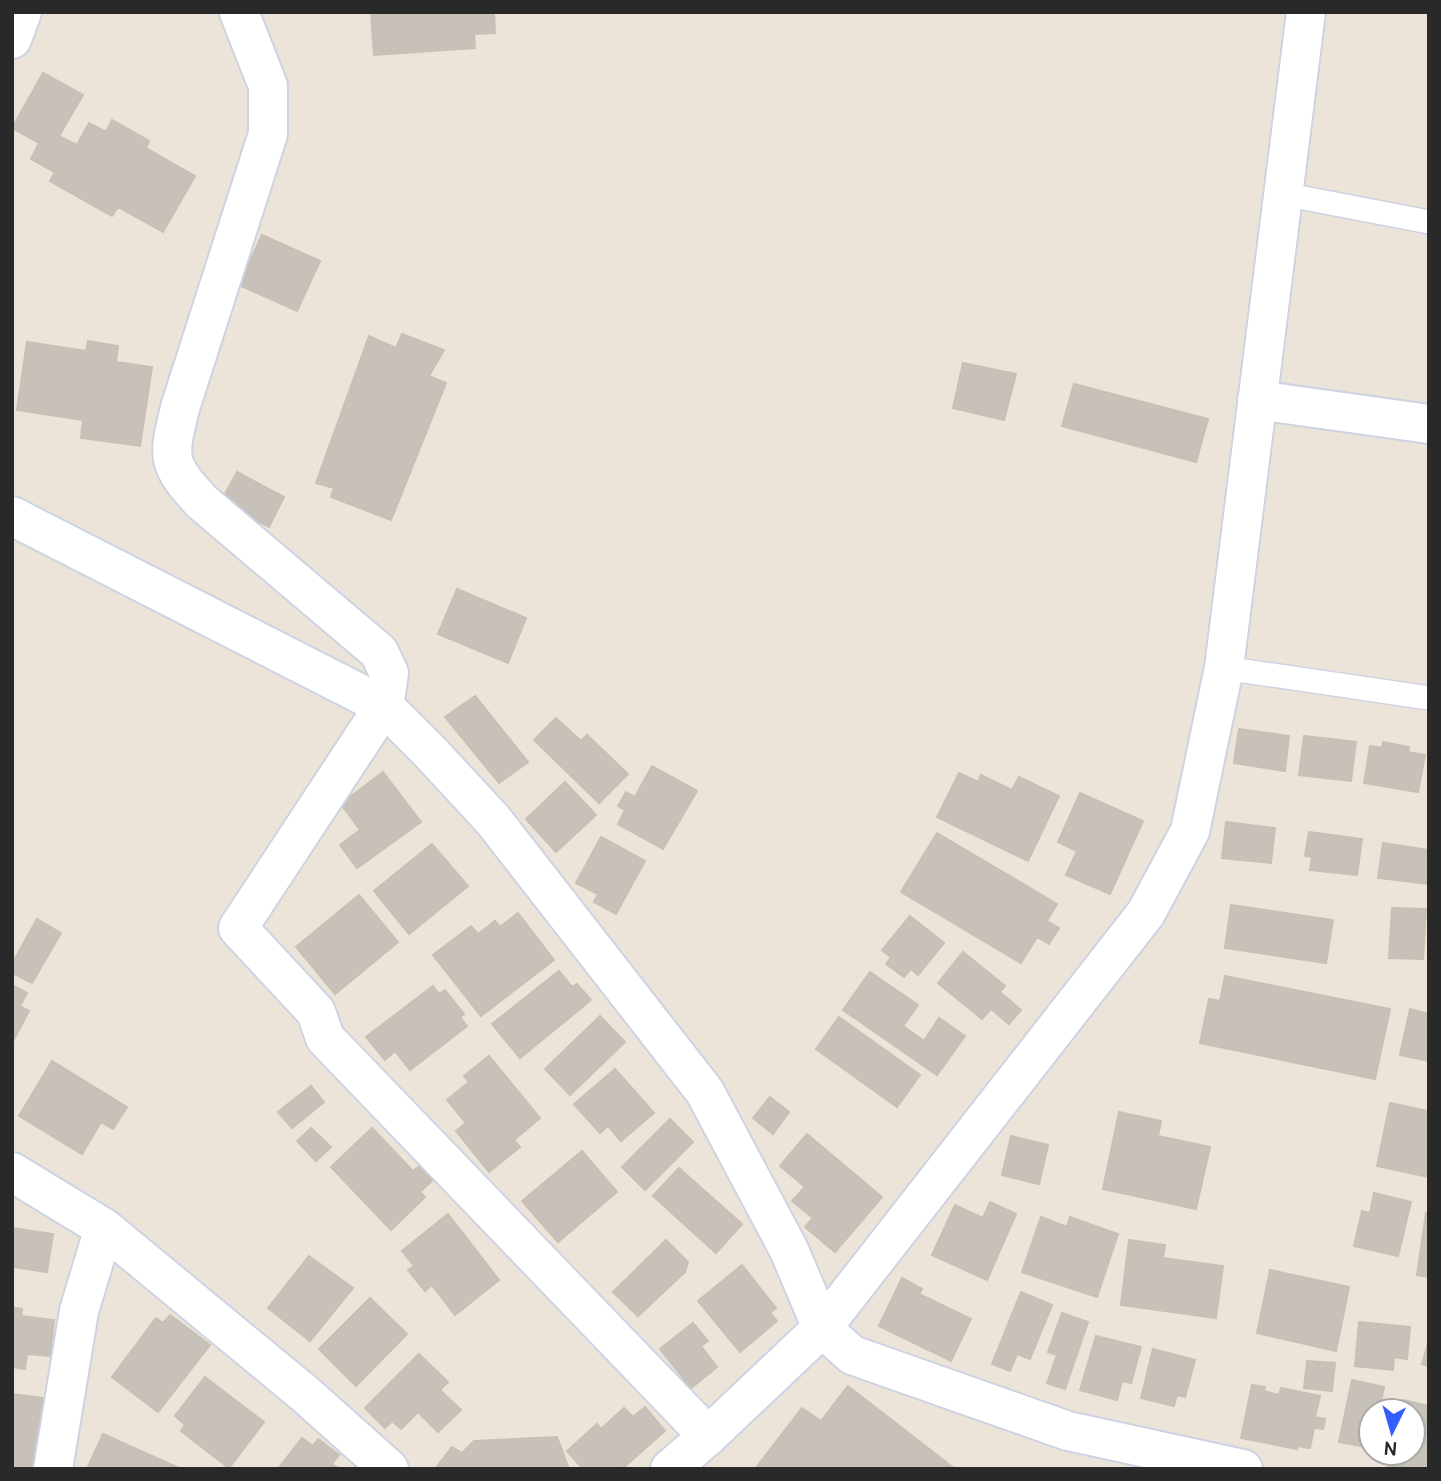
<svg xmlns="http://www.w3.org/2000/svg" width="1441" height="1481" font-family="Cabin,sans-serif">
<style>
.building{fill:#c7c1b9;stroke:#c7c0b3;stroke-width:2}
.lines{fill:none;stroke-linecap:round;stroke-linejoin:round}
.lane-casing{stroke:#ced3e3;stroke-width:26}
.street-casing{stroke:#ced3e3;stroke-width:42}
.secondary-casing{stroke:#ced3e3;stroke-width:42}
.lane{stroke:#fff;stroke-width:23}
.street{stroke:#fff;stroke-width:38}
.secondary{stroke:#fff;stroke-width:38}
</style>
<rect width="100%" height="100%" fill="#ece4d9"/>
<path class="building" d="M371,12H494L495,33L474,34L475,48L374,55Z
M43,73L83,95L59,136L77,145L89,123L106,132L112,120L149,141L146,148L195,176L163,232L118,207L112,216L50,181L55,172L31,159L39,143L12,128Z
M262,235L320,261L297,311L239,285Z
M402,334L444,350L429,376L446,383L391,520L331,497L334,488L316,483L369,336L396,348Z
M88,341L118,346L116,362L152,367L140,446L81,438L83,420L17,410L27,342L86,351Z
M963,363L1016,374L1004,420L953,408Z
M1074,384L1208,419L1196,462L1062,426Z
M237,472L284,497L269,527L221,501Z
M457,589L526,618L508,663L438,634Z
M475,696L528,762L499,783L445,717Z
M556,718L581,741L587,735L628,774L599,803L534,740Z
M1239,729L1289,736L1285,771L1234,763Z
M1304,736L1356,742L1351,781L1299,775Z
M1383,742L1409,747L1408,752L1425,755L1418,792L1364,783L1370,746L1382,748Z
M652,766L697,791L663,849L618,824L625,810L618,806L626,792L635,797Z
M383,772L421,822L357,868L340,845L360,830L341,804Z
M959,773L978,782L981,775L1012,790L1019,777L1059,796L1028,861L937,817Z
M565,782L596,815L556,852L526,819Z
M1080,793L1143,821L1110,894L1066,875L1077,851L1058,842Z
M1226,822L1275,828L1271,863L1222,858Z
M1309,832L1362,839L1357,875L1310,870L1312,857L1305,856Z
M937,833L1057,904L1047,921L1059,928L1049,944L1037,937L1021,963L901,892Z
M601,837L645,861L616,914L594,902L598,894L576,883Z
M1383,843L1429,850V884L1378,878Z
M432,844L468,886L409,934L374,891Z
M359,895L398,942L335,994L296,947Z
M1231,905L1333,920L1326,963L1225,948Z
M1392,908L1426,909L1423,959L1389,958Z
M518,913L554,960L481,1016L433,955L471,926L478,934L495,921L500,927Z
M910,916L944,943L918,975L911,969L904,977L886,964L891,957L882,950Z
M37,919L61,933L32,983L12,973V964Z
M963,952L1005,986L1000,992L1021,1010L1009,1024L991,1009L982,1019L938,983Z
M559,971L572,987L577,984L591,1000L520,1058L492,1024Z
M870,972L918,1005L903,1026L924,1041L939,1018L965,1036L937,1075L843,1010Z
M1225,976L1390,1009L1375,1079L1200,1043L1209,999L1220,1001Z
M12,985L27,993L20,1006L29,1011L12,1043Z
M433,986L439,994L445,990L464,1014L460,1017L467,1026L410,1070L395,1051L385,1060L366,1037Z
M1410,1009L1429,1014V1061L1400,1055Z
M600,1016L625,1042L570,1095L545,1069Z
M839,1017L920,1075L897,1107L816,1049Z
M489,1056L540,1118L514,1140L520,1147L489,1172L456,1131L466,1123L447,1100L469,1082L464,1076Z
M52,1061L127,1107L113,1129L101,1122L82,1154L19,1116Z
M615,1069L654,1113L621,1141L608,1126L600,1133L574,1104Z
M311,1086L324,1102L292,1128L278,1112Z
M770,1097L789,1112L773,1134L753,1118Z
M1390,1103L1428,1111L1429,1177L1377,1166Z
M1119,1112L1161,1121L1158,1136L1210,1147L1196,1209L1103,1189Z
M670,1119L693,1142L645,1190L622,1167Z
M311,1128L331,1147L316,1161L297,1141Z
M372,1128L413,1171L422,1164L435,1178L420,1192L425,1197L391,1230L331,1167Z
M807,1134L882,1197L835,1252L805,1227L813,1218L792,1201L805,1187L780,1166Z
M1011,1136L1048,1145L1039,1184L1002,1175Z
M582,1151L617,1192L558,1242L522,1201Z
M679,1168L742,1224L716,1253L653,1196Z
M1374,1193L1411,1202L1398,1256L1354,1246L1362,1211L1370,1213Z
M990,1202L1016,1214L987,1280L932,1255L955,1205L983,1218Z
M1426,1213H1429V1277L1417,1275Z
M448,1214L499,1280L455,1315L432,1285L425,1291L408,1270L414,1266L402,1251Z
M1041,1217L1067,1227L1070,1217L1118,1234L1097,1297L1022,1272Z
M12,1228L53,1234L47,1272L13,1267L12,1274Z
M666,1240L688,1262L685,1272L638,1316L613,1292Z
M1129,1240L1165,1245L1163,1258L1223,1266L1216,1318L1121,1305Z
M309,1256L353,1288L310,1341L268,1308Z
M742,1265L776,1308L770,1313L777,1321L740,1352L698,1301Z
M1270,1270L1349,1287L1336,1351L1257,1333Z
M902,1278L922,1289L919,1294L971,1319L951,1361L879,1326Z
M1021,1292L1052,1305L1030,1359L1017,1354L1010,1371L992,1364Z
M370,1298L407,1334L356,1386L319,1349Z
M12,1307L22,1309L21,1316L54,1320L50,1356L27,1354L25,1369L12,1367Z
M1062,1313L1088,1322L1065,1389L1047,1383L1057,1355L1048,1352Z
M170,1315L210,1345L158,1412L112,1377L156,1318L163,1323Z
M1359,1322L1410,1327L1407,1359L1394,1357L1393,1370L1355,1366Z
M693,1323L708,1341L701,1346L717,1367L691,1388L660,1349Z
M1096,1336L1141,1347L1131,1383L1122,1381L1117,1400L1080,1390Z
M1429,1340V1366L1422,1364Z
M1153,1349L1195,1360L1185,1397L1177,1395L1174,1406L1141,1398Z
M419,1354L448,1382L440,1390L461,1410L438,1432L418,1412L401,1429L392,1421L385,1428L365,1408Z
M1307,1361L1335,1363L1332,1391L1304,1388Z
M205,1377L264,1422L229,1468L181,1431L185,1425L175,1416Z
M1352,1380L1384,1387L1379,1411H1371V1448L1339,1442Z
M1252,1385L1265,1387L1264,1391L1279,1395L1281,1388L1320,1396L1315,1417L1325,1419L1323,1429L1314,1428L1310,1448L1297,1446V1449L1241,1438Z
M848,1386L955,1469H755L802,1408L821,1421Z
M12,1394L43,1398L34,1469L12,1468Z
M1403,1400L1429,1406L1426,1428L1429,1429V1469H1387L1391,1453H1413V1411H1401Z
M645,1407L665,1431L622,1469H583L567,1451L597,1424L601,1429L624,1408L633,1417Z
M103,1434L181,1469H87Z
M557,1437L569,1469H435L452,1447L462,1453L474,1441Z
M302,1438L313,1446L318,1439L339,1455L332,1464L340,1469H278Z"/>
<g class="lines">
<defs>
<path id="lane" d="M1283,194L1429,222
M1224,668L1429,698"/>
<path id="street" d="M239,12L268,86V134L180,408C168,458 166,463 202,502L379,652L389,673L384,706L238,928L316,1012L325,1038L708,1436
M12,39L22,12
M1257,400L1429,424
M12,516L384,706L432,754L493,820L705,1092L789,1250L822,1328L852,1355L1068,1431L1243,1469
M12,1172L104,1228L305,1394L389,1469
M53,1469L79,1311L104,1228"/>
<path id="secondary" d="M670,1469L708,1436L822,1328L1146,913L1190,831L1224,668L1306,12"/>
</defs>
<use href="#lane" class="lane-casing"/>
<use href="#street" class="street-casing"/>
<use href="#secondary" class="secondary-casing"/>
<use href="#lane" class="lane"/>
<use href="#street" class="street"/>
<use href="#secondary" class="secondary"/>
</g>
<rect width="1441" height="1481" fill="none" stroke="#292929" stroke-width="28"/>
<g transform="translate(1392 1432) rotate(185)"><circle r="33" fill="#ffffff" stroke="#a9a9a9" stroke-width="2"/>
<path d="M0-5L12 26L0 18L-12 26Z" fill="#335dff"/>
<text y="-10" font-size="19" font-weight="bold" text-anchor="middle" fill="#292929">N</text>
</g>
</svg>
